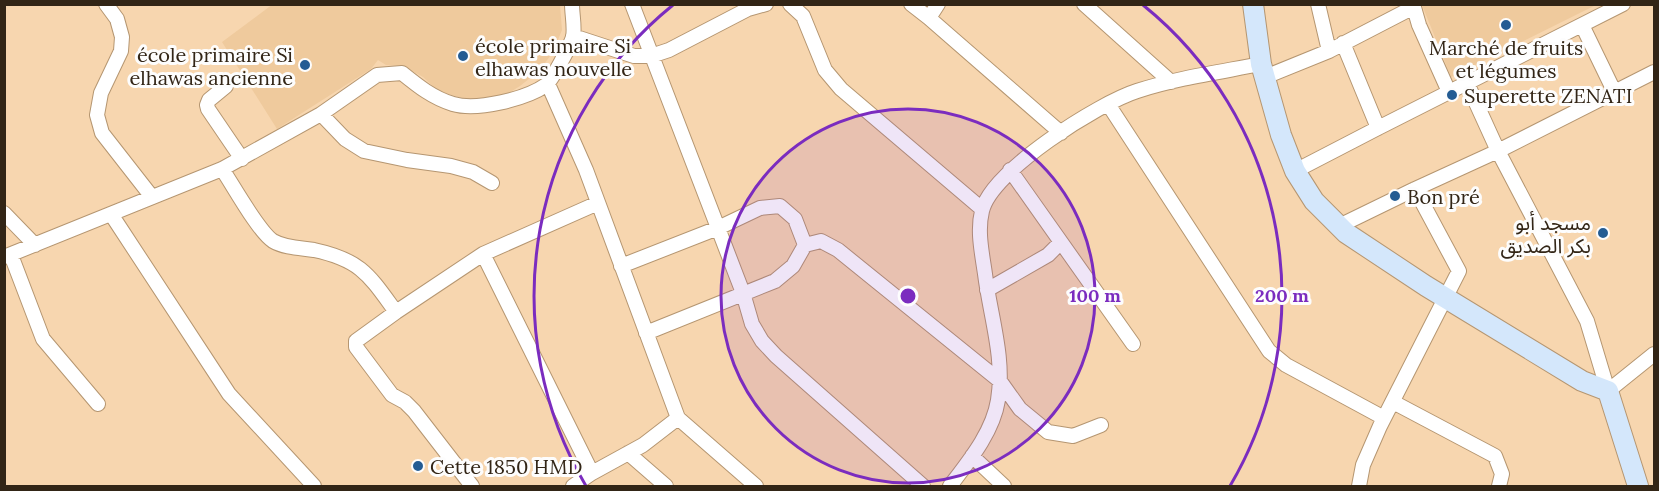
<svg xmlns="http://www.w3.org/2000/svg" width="1659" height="491" font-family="Lora,'Noto Sans Arabic',serif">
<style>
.built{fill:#efca9d}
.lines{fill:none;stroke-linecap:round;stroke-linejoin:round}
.street-casing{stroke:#b59671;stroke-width:16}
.secondary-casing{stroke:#b59671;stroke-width:22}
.street{stroke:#fff;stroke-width:14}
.secondary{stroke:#d4e7fb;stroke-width:20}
.ring{fill:none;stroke:#7b2cbf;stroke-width:3}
.poi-dot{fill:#245c93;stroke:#fdfdfd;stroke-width:2}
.labels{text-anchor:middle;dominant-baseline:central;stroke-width:6;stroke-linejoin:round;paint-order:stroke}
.poi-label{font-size:20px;fill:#322516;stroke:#fdfdfd;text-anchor:start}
.centre{fill:#7b2cbf;stroke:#fdfdfd;stroke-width:3}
.ring-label{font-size:18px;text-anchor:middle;font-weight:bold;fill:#7b2cbf;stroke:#fdfdfd;stroke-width:6;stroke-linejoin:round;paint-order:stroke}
</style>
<rect width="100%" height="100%" fill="#f7d6af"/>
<path class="built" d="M273,4L560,5L562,30L553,52L539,71L520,86L501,98L466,99L438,91L423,77L403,66L386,65L378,60L371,69L277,129L222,42Z
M1422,5H1596L1451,77Z"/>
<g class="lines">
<defs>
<path id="street" d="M106,4L117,19L122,37L121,51L101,93L97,115L102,133L152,197
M632,4L743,293L752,324L762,341L776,356L923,486
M790,4L803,16L825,70L841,89L982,209
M911,4L929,18L1061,133
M1084,4L1171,82
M1318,4L1329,51
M1413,4L1419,25L1449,92
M929,18L938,4
M1582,25L1614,91
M573,36L634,56H651L669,50L748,9L766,4
M1343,43L1378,128
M1265,77L1329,51L1414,7
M1467,83L1498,151L1587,321L1608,391L1654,354
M548,84L586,170L678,418L756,486
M226,86L209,100L207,105L208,109L242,159
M1108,104L1269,351L1286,365L1384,418
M321,114L345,139L364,151L407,160L451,166L473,172L492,183
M222,169C233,185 258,231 273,241C285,248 301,248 314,250C361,260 369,275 396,312
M1010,170L1133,344
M1295,171L1378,128L1623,4
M4,213L35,245
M111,214L229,394L314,486
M1339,226L1415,189L1498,151L1654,72
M11,255L43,339L98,404
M4,257L222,169L321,114L377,75L402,73C418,86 433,98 453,104C477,111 526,99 546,85C551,82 571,44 573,37C575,28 572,14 572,4
M621,266L718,228L760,208L780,206L795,219L805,245
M987,290L1048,255L1060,243
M646,333L775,281L793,266L805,245L821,241L838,250L1000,381L1020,409L1048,432L1073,436L1101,425
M1393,402L1495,456L1502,474L1499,486
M628,453L666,486
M972,456L1004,486
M592,473L483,254L598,203
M472,486L414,411L405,402L392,395L356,347V341L396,312L483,254
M573,486L592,473L643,445L678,418
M950,486C969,461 993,432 998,400C1005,358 990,315 985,274C982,253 977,231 982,211C991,171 1099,103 1137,91C1177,78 1220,72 1261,64
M1359,486L1363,465L1380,426L1459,271L1415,189"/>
<path id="secondary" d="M1253,4L1261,64L1281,135L1295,171L1314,201L1346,233L1426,286L1582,381L1608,391L1638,486"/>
</defs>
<use href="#street" class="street-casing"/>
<use href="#secondary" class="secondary-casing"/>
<use href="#street" class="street"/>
<use href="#secondary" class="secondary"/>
</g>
<circle cx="908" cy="296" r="187" fill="#7b2cbf" fill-opacity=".12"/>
<g class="ring">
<circle cx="908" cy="296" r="187"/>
<path d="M586 486A374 374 0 0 1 673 5M1143 5A374 374 0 0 1 1230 486"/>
</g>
<g class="poi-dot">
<circle cx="1506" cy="25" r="6"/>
<circle cx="463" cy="56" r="6"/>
<circle cx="305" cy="65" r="6"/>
<circle cx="1452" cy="95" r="6"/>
<circle cx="1395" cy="196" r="6"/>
<circle cx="1603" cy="233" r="6"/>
<circle cx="418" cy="466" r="6"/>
</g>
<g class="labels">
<g class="poi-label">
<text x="475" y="45">école primaire Si<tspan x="475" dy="23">elhawas nouvelle</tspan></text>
<text x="1506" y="47" text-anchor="middle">Marché de fruits<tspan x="1506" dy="23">et légumes</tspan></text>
<text x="293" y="54" text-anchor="end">école primaire Si<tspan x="293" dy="23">elhawas ancienne</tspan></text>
<text x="1464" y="95">Superette ZENATI</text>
<text x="1407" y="196">Bon pré</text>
<text x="1591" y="222" text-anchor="end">مسجد أبو<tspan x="1591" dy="23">بكر الصديق</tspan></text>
<text x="430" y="466">Cette 1850 HMD</text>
</g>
</g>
<circle cx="908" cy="296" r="9" class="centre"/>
<g class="ring-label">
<text x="1095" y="302">100 m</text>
<text x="1282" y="302">200 m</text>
</g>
<rect width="1659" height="491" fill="none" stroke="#322516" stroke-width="12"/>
</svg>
